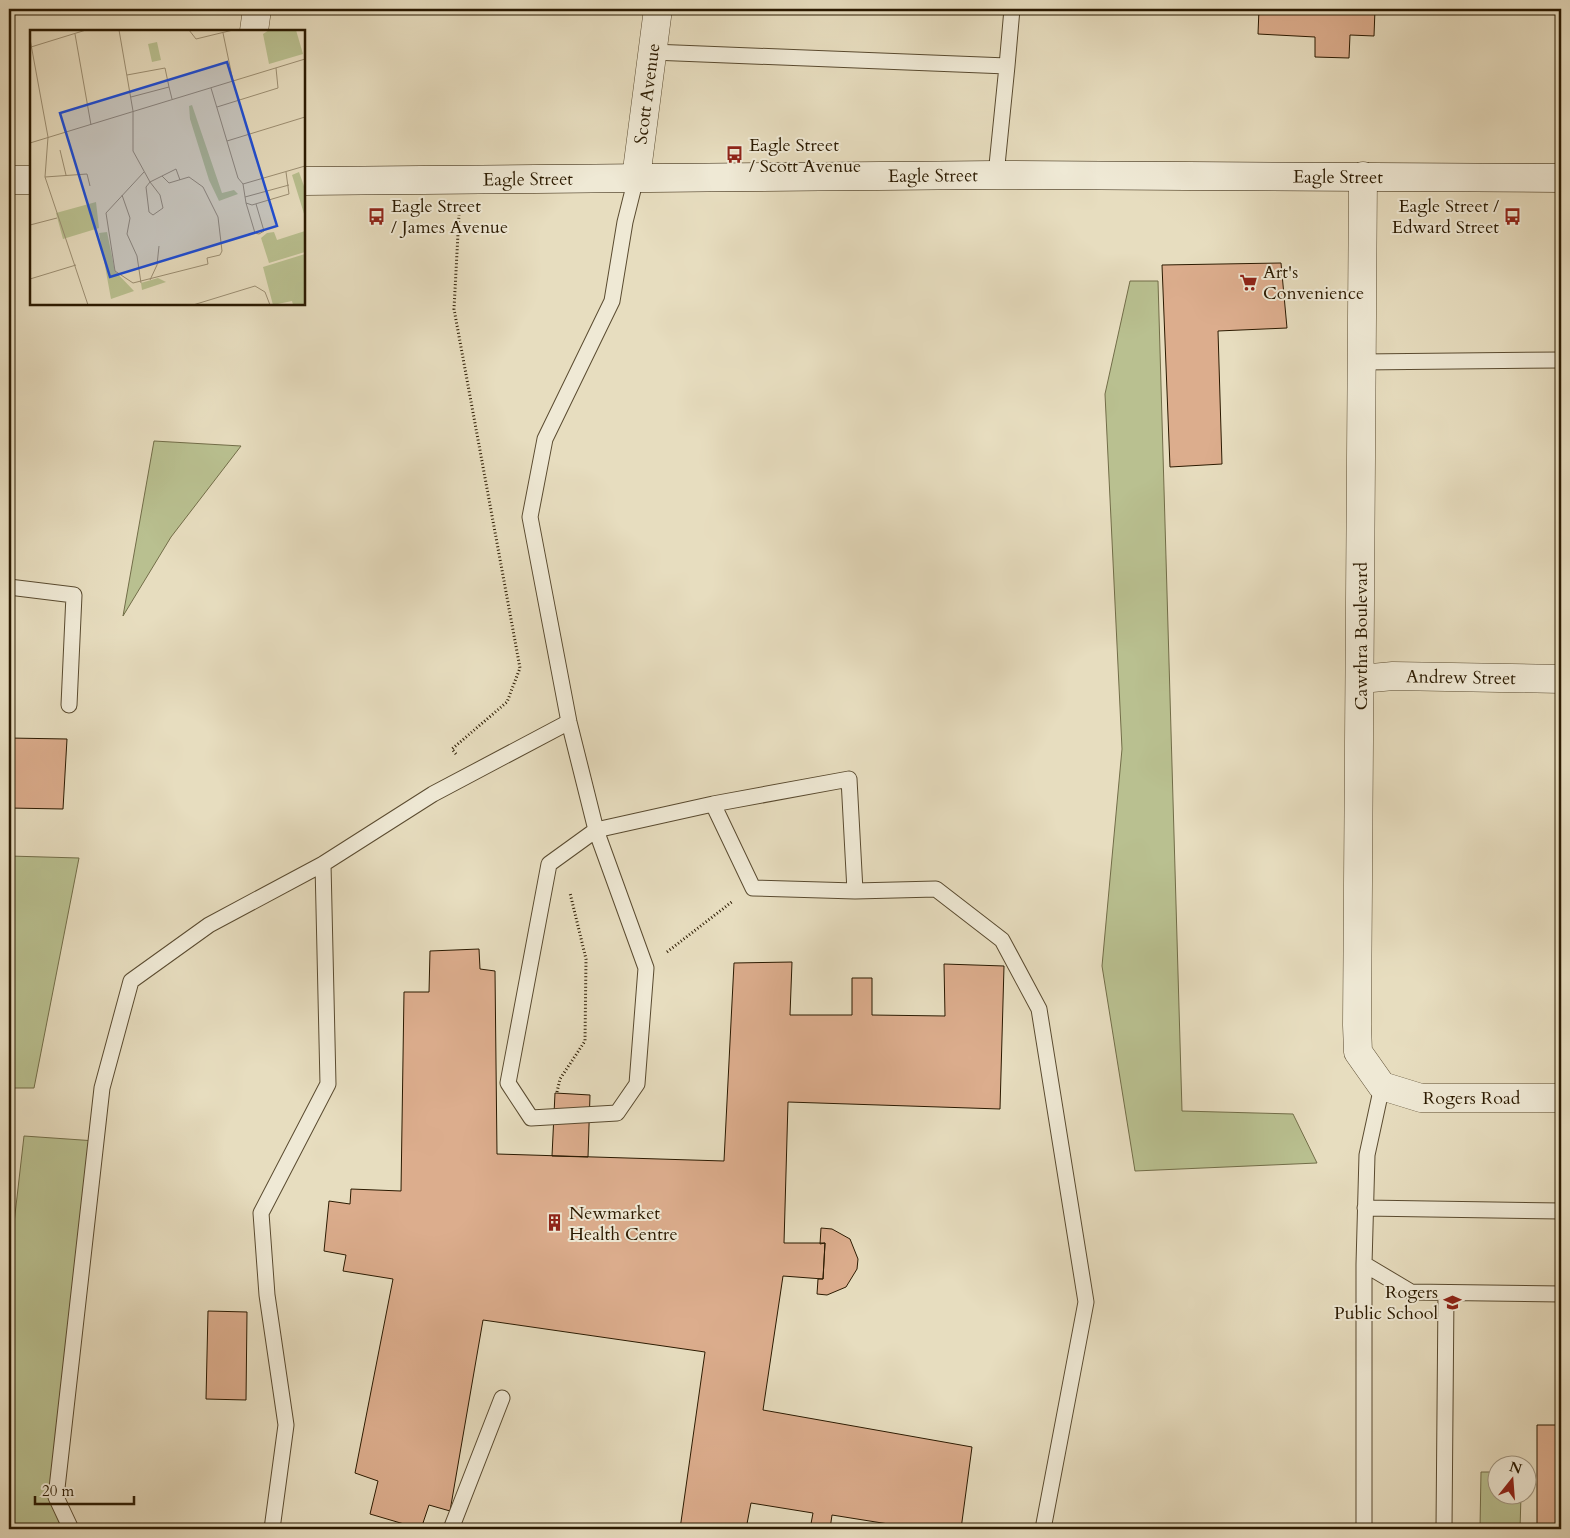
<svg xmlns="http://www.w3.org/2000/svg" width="1570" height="1538" font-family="Cardo,serif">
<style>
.green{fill:#b9c090;stroke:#726d48}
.building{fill:#dcad8d;stroke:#2b1a01}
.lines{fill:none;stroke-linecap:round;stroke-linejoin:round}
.service-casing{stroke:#5a4b30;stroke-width:17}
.minor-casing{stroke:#5a4b30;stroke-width:29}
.secondary-casing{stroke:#2b1a01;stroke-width:29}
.path{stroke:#2b1a01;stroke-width:3;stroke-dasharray:1 2.5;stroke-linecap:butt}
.service{stroke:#efe9d5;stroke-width:15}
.minor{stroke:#efe9d5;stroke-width:28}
.secondary{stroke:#efe9d5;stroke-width:28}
.labels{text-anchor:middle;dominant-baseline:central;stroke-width:4;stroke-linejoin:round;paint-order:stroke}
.street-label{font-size:18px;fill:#2b1a01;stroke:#efe9d5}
.poi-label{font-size:18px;fill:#2b1a01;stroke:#efe9d5;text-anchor:start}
.inset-road{fill:none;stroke:#9c8f73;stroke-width:1}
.view{fill:#1d4ed8;fill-opacity:0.15;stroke:#1d4ed8;stroke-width:2.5}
.inset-edge{fill:none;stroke:#2b1a01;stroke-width:2.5}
</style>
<rect width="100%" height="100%" fill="#e7ddbf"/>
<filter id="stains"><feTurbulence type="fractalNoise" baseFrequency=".004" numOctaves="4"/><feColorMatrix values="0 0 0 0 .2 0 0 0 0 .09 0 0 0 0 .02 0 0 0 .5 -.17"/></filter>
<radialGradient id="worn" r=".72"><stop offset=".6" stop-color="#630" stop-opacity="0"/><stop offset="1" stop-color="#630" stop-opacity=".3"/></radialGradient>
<path class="green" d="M1130,281H1158L1182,1111L1293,1114L1317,1163L1135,1171L1102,966L1122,749L1105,394Z
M154,441L241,446L171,537L123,616Z
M9,856L79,858L34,1088H9Z
M24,1136L96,1141L56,1497L71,1529H9V1267Z
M1481,1472H1497L1498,1496H1521L1520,1529L1480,1528Z"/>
<path class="building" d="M852,9H1008L852,13Z
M1259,9H1375L1374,36L1350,35L1349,58L1315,57V37L1258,34Z
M1281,263L1287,328L1218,331L1222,464L1170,467L1162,265Z
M9,738L67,739L63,809L9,808Z
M479,949L480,969L495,971L497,1154L724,1161L734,963L792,962L790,1015H852V978H872V1015L945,1016L944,964L1004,966L1000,1109L788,1102L784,1243H825L823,1279L783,1276L763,1410L972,1447L961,1529H901V1526L832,1515L830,1529H810L813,1513L751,1503L746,1529H680L705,1352L483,1320L450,1511L429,1505L421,1529L370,1514L378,1481L355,1473L393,1279L343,1271L346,1255L324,1251L329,1201L350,1204L351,1189L401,1191L404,992H429L430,951Z
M555,1093L590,1095L588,1157L552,1156Z
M821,1228L832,1229L850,1239L858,1259L857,1269L846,1287L827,1295L817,1294L818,1279H823L825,1243L820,1244Z
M208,1311L247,1312L246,1400L206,1399Z
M1537,1425H1561V1529H1537Z"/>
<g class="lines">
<defs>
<path id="service" d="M652,52L1007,66L996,175
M1007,66L1012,9
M636,178L625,222L612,301L545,439L530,517L569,722L596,830L646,968L637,1084L617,1113L531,1118L508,1083L549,864L596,830L713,804L849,779L855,891
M1362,362L1561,360
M9,587L74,595L69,705
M713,804L753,888L855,891L936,889L1002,940L1039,1009L1086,1302L1043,1529
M1382,1086L1367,1155L1364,1264L1411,1292L1561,1294
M1365,1208L1561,1211
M71,1529L56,1497L102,1088L131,981L209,925L323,864L433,794L569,722
M272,1529L286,1425L267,1295L261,1213L328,1084L323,864
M451,1529L502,1398
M1364,1529V1264
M1444,1529L1446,1293"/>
<g id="minor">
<path d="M254,31L257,9"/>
<path id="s1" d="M1363,176L1357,1025L1358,1052L1382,1086L1421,1098H1561"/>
<path id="s2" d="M636,178L658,9"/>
<path id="s3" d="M1361,679L1393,676L1561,679"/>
</g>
<g id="secondary">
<path d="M9,180H31"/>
<path id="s4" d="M304,181L996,175L1561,178"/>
</g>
</defs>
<use href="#service" class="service-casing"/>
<use href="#minor" class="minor-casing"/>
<use href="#secondary" class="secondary-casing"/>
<path class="path" d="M456,754L452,749L507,702L520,668L454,309L459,215
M667,952L733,901
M557,1092L560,1079L585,1041L586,959L570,893"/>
<use href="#service" class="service"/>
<use href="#minor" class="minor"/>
<use href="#secondary" class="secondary"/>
</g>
<defs>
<symbol id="bus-bare" viewBox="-9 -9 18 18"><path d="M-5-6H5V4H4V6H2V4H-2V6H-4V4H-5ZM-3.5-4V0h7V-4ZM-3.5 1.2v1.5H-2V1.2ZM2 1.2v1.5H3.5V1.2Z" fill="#8f2418" stroke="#efe9d5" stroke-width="2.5" paint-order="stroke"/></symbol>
<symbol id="supermarket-bare" viewBox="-9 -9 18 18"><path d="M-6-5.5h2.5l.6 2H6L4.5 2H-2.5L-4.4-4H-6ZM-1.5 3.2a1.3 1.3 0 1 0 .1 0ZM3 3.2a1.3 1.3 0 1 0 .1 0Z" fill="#8f2418" stroke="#efe9d5" stroke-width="2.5" paint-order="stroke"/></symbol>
<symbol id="building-bare" viewBox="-9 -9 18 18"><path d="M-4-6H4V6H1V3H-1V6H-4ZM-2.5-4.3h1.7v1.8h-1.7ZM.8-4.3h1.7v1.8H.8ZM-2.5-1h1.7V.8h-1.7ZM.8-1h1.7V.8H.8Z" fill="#8f2418" stroke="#efe9d5" stroke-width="2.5" paint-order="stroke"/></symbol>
<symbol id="school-bare" viewBox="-9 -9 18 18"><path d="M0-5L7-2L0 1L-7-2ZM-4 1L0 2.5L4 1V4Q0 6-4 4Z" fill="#8f2418" stroke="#efe9d5" stroke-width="2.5" paint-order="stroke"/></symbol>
</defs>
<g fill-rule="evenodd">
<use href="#bus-bare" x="722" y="142" width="25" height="25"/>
<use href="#bus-bare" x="364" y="204" width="25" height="25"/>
<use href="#bus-bare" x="1500" y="204" width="25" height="25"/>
<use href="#supermarket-bare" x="1236" y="270" width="25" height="25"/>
<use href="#building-bare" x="542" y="1210" width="25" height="25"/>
<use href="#school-bare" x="1440" y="1290" width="25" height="25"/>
</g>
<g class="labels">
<g class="street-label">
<text stroke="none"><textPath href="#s2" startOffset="85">Scott Avenue</textPath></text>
<text stroke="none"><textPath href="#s4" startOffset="629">Eagle Street</textPath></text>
<text stroke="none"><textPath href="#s4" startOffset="1034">Eagle Street</textPath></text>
<text stroke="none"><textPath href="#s4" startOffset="224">Eagle Street</textPath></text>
<text transform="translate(1361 636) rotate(-90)">Cawthra Boulevard</text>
<text stroke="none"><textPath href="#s3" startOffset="100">Andrew Street</textPath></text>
<text stroke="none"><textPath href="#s1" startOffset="1009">Rogers Road</textPath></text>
</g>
<g class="poi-label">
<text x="749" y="145">Eagle Street<tspan x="749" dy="21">/ Scott Avenue</tspan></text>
<text x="391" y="206">Eagle Street<tspan x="391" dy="21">/ James Avenue</tspan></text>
<text x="1499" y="206" text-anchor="end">Eagle Street /<tspan x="1499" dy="21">Edward Street</tspan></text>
<text x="1263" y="272">Art's<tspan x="1263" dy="21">Convenience</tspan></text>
<text x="569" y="1213">Newmarket<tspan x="569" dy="21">Health Centre</tspan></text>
<text x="1438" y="1292" text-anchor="end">Rogers<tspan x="1438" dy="21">Public School</tspan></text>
</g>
</g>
<g transform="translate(30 30)">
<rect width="275" height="275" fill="#e7ddbf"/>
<path d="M239,0H266L273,24L239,34L233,4ZM127,12L131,30L122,32L118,14ZM162,75L192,163L204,160L208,164L189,171L179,150L160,89L159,76ZM269,142L275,159V187L262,145ZM66,172L69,198L33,209L26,183ZM275,201V222L239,233L231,208L237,203L244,202L247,210ZM77,202L85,241L104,261L81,269L69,203ZM275,224V275H263L262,271L243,275L233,237ZM128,248L136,252L112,260L111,253Z" fill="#b9c090"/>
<path class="inset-road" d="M89,0L103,81V121L120,152L130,165L133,178L123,185L119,182L116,157L120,152L146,139L150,150M159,0L166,9L203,0M193,3L203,51M45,4L61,95M0,9L18,107L15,147L58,275M1,17L56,0M97,45L135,38L139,57M181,58L208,148L213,154M101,67L139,57L142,69M187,77L248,58L246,38M197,111L275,87M0,113L275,29M30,120L36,145M114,142L76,183L85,241L103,253L178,234L177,228L190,225L192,221L188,187L173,157L159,147L139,153L132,146M15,147L57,144L60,156M213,154L216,173L222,175L259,164L256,142M213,154L275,136M92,165L100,188L97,204L107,226L111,253M215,167L259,155M216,173L225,203L229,204L234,201L226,174M0,195L27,188M0,249L46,235M120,250L127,235L129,216M163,275L225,256L235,262L240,275"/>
<path class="view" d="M197,32L247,196L80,247L30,83Z"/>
<rect width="275" height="275" class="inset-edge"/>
</g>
<rect width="1570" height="1538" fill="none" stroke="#e7ddbf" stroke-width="30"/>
<rect x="10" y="10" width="1550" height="1518" fill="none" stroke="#2b1a01" stroke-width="2.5"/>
<rect x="15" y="15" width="1540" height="1508" fill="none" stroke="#2b1a01"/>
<g transform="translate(1512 1480) rotate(17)"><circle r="24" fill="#efe9d5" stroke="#a19680"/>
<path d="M0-4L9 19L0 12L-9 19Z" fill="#8f2418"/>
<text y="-8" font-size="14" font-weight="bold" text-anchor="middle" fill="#2b1a01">N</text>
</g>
<path d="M35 1496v8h99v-8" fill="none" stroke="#2b1a01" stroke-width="2.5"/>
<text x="42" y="1496" font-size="15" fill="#2b1a01" stroke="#efe9d5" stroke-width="4" paint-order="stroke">20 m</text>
<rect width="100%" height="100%" filter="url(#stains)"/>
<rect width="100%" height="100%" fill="url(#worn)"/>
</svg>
